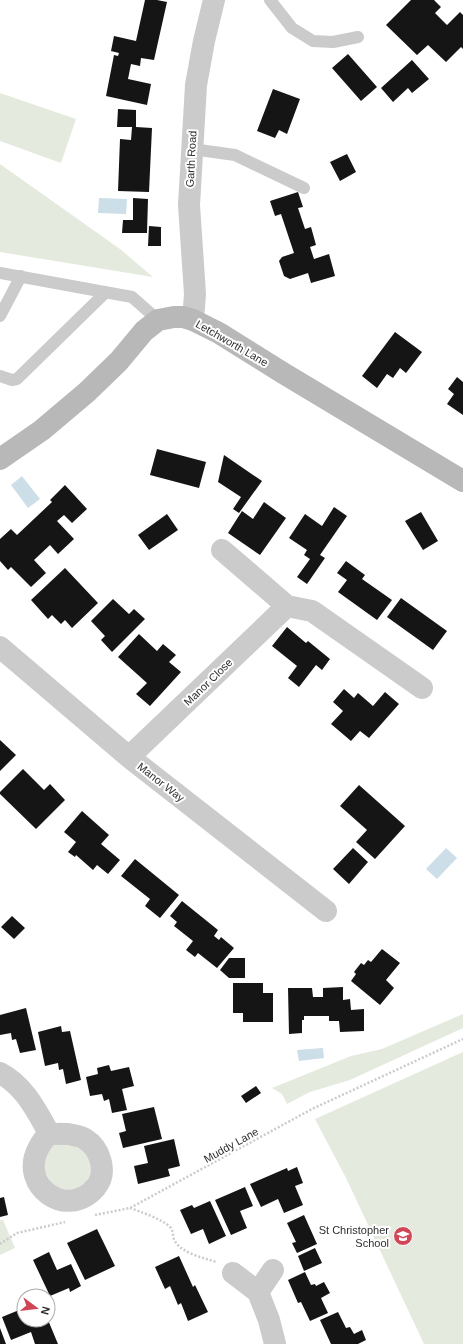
<svg xmlns="http://www.w3.org/2000/svg" width="463" height="1344" font-family="Helvetica,sans-serif">
<style>
.green{fill:#e5eade}
.water{fill:#ccdee7}
.building{fill:#151515}
.lines{fill:none;stroke-linecap:round;stroke-linejoin:round}
.path{stroke:#cbcbcb;stroke-width:2.5;stroke-dasharray:2 2;stroke-linecap:butt}
.lane{stroke:#cbcbcb;stroke-width:12}
.street{stroke:#cbcbcb;stroke-width:22}
.secondary{stroke:#b8b8b8;stroke-width:22}
.labels{text-anchor:middle;dominant-baseline:central;stroke-width:4;stroke-linejoin:round;paint-order:stroke}
.street-label{font-size:11px;fill:#2e2e2e;stroke:#fff}
.poi-label{font-size:11px;fill:#2e2e2e;stroke:#fff;text-anchor:end}
</style>
<rect width="100%" height="100%" fill="#fff"/>
<path class="green" d="M0,93L76,119L61,163L0,141Z
M0,164L120,249L153,277L0,252Z
M463,1014V1028L350,1080L310,1092L287,1104L282,1094L272,1088L351,1056L382,1049Z
M463,1052V1344H424L346,1178L315,1119Z
M68,1134L102,1172L60,1200L36,1154Z
M0,1220H3L15,1248L0,1255Z"/>
<path class="water" d="M99,198L127,199L126,214L98,213Z
M22,476L40,499L28,508L11,485Z
M446,848L457,858L437,879L426,869Z
M323,1048L324,1058L299,1061L297,1050Z"/>
<path class="building" d="M145,0H157L167,2L154,60L141,58L140,66L131,64L128,79L151,84L147,105L106,96L114,55L118,56L119,53L111,51L114,36L136,41Z
M411,0H434L441,7L435,13L447,25L460,12L463,15V49L461,47L446,62L428,45L417,55L386,25Z
M348,54L377,87L361,101L332,68Z
M412,60L429,79L412,93L408,88L393,102L381,88Z
M273,89L300,99L287,134L279,130L275,138L257,131Z
M118,109L136,110V127L152,128L149,192L118,191L120,139L131,140L132,127H117Z
M347,154L356,172L340,181L330,162Z
M298,192L303,207L298,208L305,229L311,227L316,245L310,247L314,259L329,254L335,276L311,283L308,273L290,279L284,276L279,261L282,257L294,253L281,214L275,216L270,201Z
M133,198L148,199L147,233H122L123,220H133Z
M149,226L161,227V246H148Z
M395,332L422,352L406,373L400,368L393,378L387,374L377,388L362,376Z
M457,377L463,382V415L447,404L454,394L448,389Z
M157,449L206,462L199,488L150,475Z
M224,455L262,481L239,513L233,509L241,497L218,482Z
M65,485L87,509L72,523L64,515L57,521L74,539L58,554L50,545L34,560L46,573L31,587L11,567L8,570L0,561V539L11,529L17,535L52,502L50,500Z
M264,502L286,518L260,555L228,533L242,511L253,519Z
M334,507L347,516L320,555L325,558L307,584L297,577L310,559L304,555L307,550L289,538L305,514L322,526Z
M421,512L438,541L423,550L405,521Z
M167,514L178,530L149,550L138,535Z
M346,561L365,575L362,579L392,600L377,620L338,592L347,580L337,573Z
M65,568L98,603L72,628L65,620L61,624L52,615L48,619L31,600Z
M401,598L447,631L433,650L387,617Z
M113,599L129,614L134,609L145,619L112,652L101,640L105,636L91,621Z
M287,627L306,643L308,641L330,659L322,670L316,665L299,687L288,678L297,666L272,646Z
M139,634L157,651L163,644L176,655L169,662L181,672L150,706L136,694L147,683L118,657Z
M344,689L354,698L358,693L373,706L385,692L399,704L369,738L360,731L351,741L331,724L343,711L333,702Z
M0,740L16,755L0,771Z
M23,769L44,790L50,784L65,800L36,829L0,794V792Z
M359,785L405,826L375,859L356,842L367,830L340,806Z
M82,811L109,835L101,844L120,860L108,874L97,865L93,870L76,855L75,857L68,852L76,842L64,832Z
M353,848L368,862L349,884L333,869Z
M135,859L179,895L160,918L145,906L150,899L121,876Z
M182,901L218,930L214,936L219,940L221,937L234,948L217,968L198,953L195,957L186,950L193,941L174,926L177,922L170,916Z
M12,916L25,928L14,939L1,927Z
M382,949L400,963L386,980L394,988L380,1005L351,981L356,974L354,972L361,963L364,965L368,960L371,962Z
M229,958H245V978H229L220,970Z
M233,983H263V993H273V1022H243V1013H233Z
M343,987V1000L350,999L351,1010L364,1009V1031L340,1032L339,1021H329V1016H304V1020H302V1033L289,1034L288,988H312L313,997H323V988Z
M26,1008L36,1050L20,1053L16,1039L12,1040L11,1033L0,1035V1015Z
M61,1026L62,1032L70,1031L81,1080L66,1084L63,1069L59,1070L58,1063L45,1066L38,1032Z
M109,1065L111,1071L129,1067L134,1086L122,1089L127,1110L112,1113L109,1099L104,1101L102,1094L90,1096L86,1077L98,1074L97,1068Z
M256,1086L261,1093L246,1103L241,1096Z
M154,1107L162,1139L123,1148L119,1133L126,1131L122,1114Z
M174,1139L180,1166L168,1169L170,1176L138,1184L134,1166L148,1163L144,1146Z
M297,1167L303,1183L295,1186L303,1205L284,1213L278,1199L261,1207L250,1184L287,1168L288,1171Z
M245,1187L253,1206L240,1211L247,1228L231,1235L215,1200Z
M4,1197L8,1215L0,1217V1198Z
M210,1201L226,1236L209,1244L203,1229L191,1234L180,1210L192,1205L194,1208Z
M304,1215L317,1244L297,1253L292,1243L296,1242L287,1223Z
M97,1229L115,1266L85,1280L67,1243Z
M315,1248L322,1263L304,1271L298,1256Z
M49,1252L57,1270L71,1264L81,1286L70,1292L69,1288L50,1296L33,1260Z
M179,1256L193,1287L195,1285L208,1312L188,1321L181,1303L178,1305L170,1286L165,1289L155,1267Z
M305,1272L311,1285L315,1284L316,1286L324,1282L330,1293L321,1298L328,1313L310,1321L301,1302L298,1303L288,1280Z
M24,1308V1320H48L58,1344H35L31,1332L11,1340L2,1317Z
M338,1312L346,1328L350,1327L354,1334L362,1330L366,1340L358,1344H331L320,1320Z
M0,1328L6,1344H0Z"/>
<g class="lines">
<path class="path" d="M130,1208C141,1212 162,1219 170,1227C174,1231 172,1237 175,1241C181,1253 204,1258 216,1262
M95,1215L130,1208L312,1109L463,1039
M0,1244L17,1233L65,1222"/>
<path class="lane" d="M270,0L292,28L313,41L333,42L358,37
M192,149L235,155L304,188
M0,273L132,297L158,320
M0,316L21,276
M0,376L12,380L17,379L106,292"/>
<path class="street" d="M193,320L195,294L189,205L196,85L204,41L214,0
M222,550L287,606L312,611L422,688
M0,647L129,757L326,911
M129,757L287,606
M0,1073C25,1086 37,1112 50,1135
M68,1134C73,1135 81,1136 85,1139C100,1148 108,1172 96,1187C67,1221 19,1186 38,1149C40,1145 44,1138 49,1135C54,1133 63,1134 68,1134Z
M233,1273L258,1292L269,1320L275,1344
M258,1292L273,1270"/>
<path class="secondary" d="M0,459L42,430L87,392L119,361L144,331L158,320L174,317H183L193,320L219,333L283,373L463,481"/>
</g>
<defs>
<symbol id="school-disc" viewBox="-11 -11 22 22"><circle r="9.5" fill="#cf4656" stroke="#fff"/><path d="M0-5L7-2L0 1L-7-2ZM-4 1L0 2.5L4 1V4Q0 6-4 4Z" fill="#fff"/></symbol>
</defs>
<g fill-rule="evenodd">
<use href="#school-disc" x="392" y="1225" width="22" height="22"/>
</g>
<g class="labels">
<g class="street-label">
<text transform="translate(191 159) rotate(-87)">Garth Road</text>
<text transform="translate(232 343) rotate(30)">Letchworth Lane</text>
<text transform="translate(208 682) rotate(-44)">Manor Close</text>
<text transform="translate(161 782) rotate(38)">Manor Way</text>
<text transform="translate(231 1145) rotate(-29)">Muddy Lane</text>
</g>
<g class="poi-label">
<text x="389" y="1230">St Christopher<tspan x="389" dy="13">School</tspan></text>
</g>
</g>
<g transform="translate(36 1308) rotate(105)"><circle r="19" fill="#ffffff" stroke="#ababab"/>
<path d="M0-3L7 15L0 10L-7 15Z" fill="#cf4656"/>
<text y="-6" font-size="11" font-weight="bold" text-anchor="middle" fill="#2e2e2e">N</text>
</g>
</svg>
